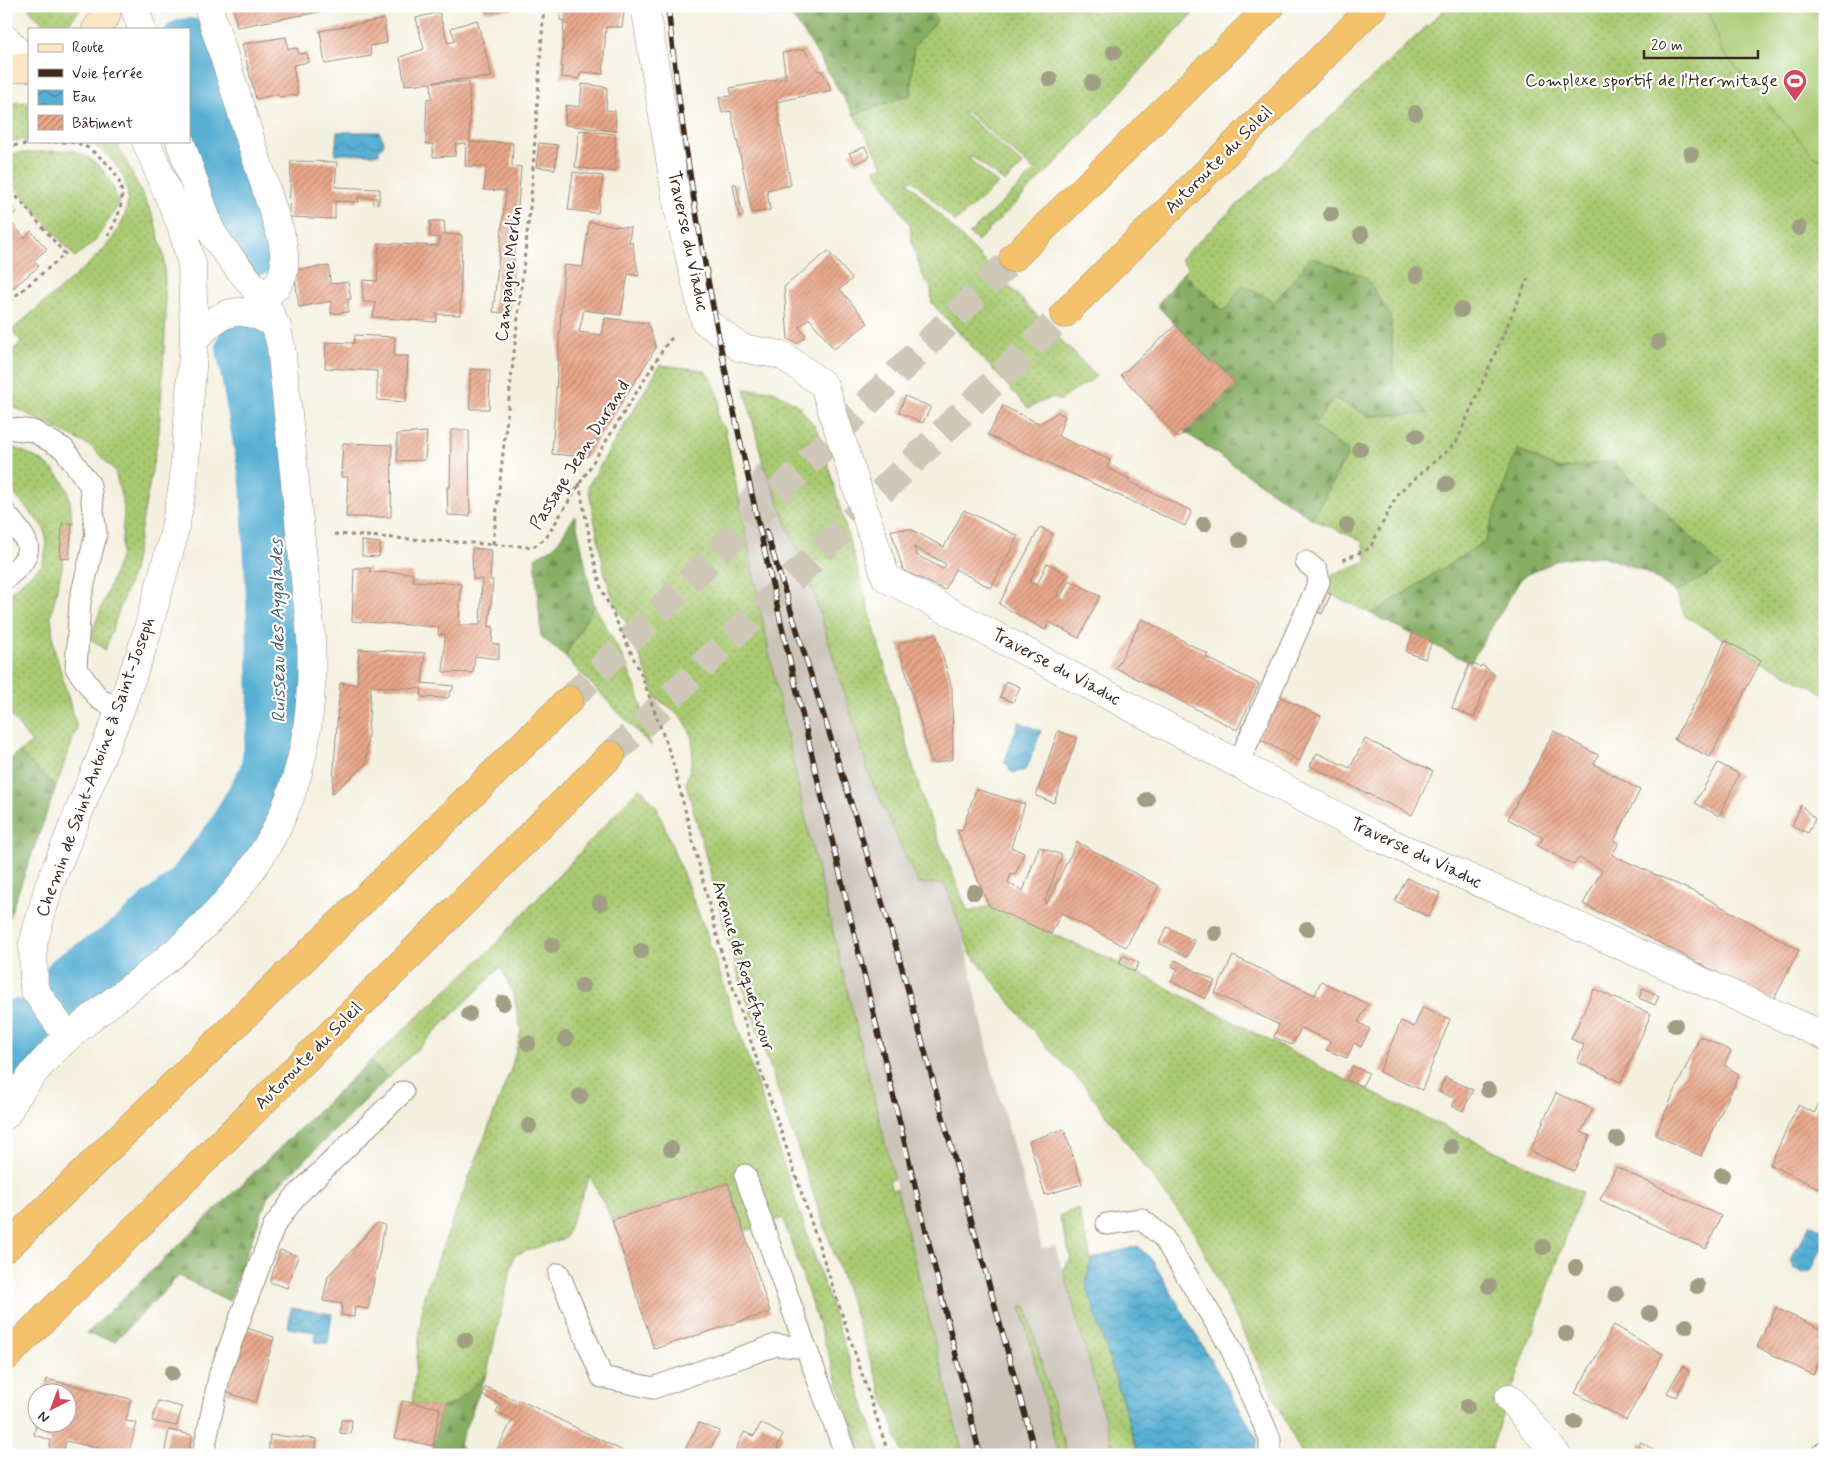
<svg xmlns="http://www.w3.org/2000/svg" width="1831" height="1461" font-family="Mynerve,sans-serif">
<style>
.railway{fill:#cbc3b8}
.grass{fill:url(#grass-dots);stroke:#727a48}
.forest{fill:url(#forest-firs);stroke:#606c41}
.pitch{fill:#a9ca72;stroke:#727a48}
.water{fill:url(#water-waves);stroke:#486c78}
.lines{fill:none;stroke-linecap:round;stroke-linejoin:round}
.river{stroke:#56afd3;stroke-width:68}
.building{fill:url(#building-hatch);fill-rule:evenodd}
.highway-tunnel{stroke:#cfc8b8;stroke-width:28;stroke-dasharray:28 14;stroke-linecap:butt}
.lane-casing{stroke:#988d7e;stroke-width:23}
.street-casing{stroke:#988d7e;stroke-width:29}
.secondary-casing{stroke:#988d7e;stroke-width:29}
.highway-casing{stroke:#988d7e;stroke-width:29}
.path{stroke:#988d7e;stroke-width:3;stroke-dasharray:4 4;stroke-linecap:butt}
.lane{stroke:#fff;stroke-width:21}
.street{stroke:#fff;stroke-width:28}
.secondary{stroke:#fbe7c3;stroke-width:28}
.highway{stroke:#f4c26a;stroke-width:28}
.rail-casing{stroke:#3b2a1e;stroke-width:5.5}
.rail{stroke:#fff;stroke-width:4;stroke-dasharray:11;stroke-linecap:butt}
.tree{fill:#a09e83}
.labels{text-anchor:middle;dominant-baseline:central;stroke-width:4.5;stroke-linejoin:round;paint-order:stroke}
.poi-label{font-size:18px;fill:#3b2a1e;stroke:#fff;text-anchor:end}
.street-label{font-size:18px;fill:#3b2a1e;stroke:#fff}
.water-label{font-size:19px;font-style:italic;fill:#465f66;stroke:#fff}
</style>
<defs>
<pattern id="grass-dots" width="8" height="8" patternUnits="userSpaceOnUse" patternTransform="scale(1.25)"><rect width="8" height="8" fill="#a9ca72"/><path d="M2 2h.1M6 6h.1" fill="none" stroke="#8ba45d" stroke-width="1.8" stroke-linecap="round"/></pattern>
<pattern id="forest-firs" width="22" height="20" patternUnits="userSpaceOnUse" patternTransform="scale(1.25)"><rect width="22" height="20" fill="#86ae64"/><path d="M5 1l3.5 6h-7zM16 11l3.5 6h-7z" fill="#6f8e52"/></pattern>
<pattern id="water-waves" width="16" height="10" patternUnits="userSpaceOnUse" patternTransform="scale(1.25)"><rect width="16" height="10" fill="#56afd3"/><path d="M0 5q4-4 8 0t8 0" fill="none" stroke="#488fab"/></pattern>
<pattern id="building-hatch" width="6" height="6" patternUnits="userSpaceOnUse" patternTransform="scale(1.25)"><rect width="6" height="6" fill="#e8a689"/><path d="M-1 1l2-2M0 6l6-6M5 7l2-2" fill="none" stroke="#bd876f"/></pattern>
</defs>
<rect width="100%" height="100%" fill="#fff"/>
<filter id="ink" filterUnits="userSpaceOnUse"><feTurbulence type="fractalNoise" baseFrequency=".02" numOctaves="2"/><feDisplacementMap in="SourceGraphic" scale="10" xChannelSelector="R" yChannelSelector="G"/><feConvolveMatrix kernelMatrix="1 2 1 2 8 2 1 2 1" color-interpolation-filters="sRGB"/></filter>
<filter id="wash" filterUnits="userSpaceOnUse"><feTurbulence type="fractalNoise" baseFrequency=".0096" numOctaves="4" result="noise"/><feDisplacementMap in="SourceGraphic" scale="20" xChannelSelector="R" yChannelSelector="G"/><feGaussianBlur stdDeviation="1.12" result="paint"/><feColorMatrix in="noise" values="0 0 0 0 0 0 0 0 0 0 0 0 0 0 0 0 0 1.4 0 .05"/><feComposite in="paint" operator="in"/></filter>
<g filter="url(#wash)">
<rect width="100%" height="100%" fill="#f4f0df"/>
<path class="railway" d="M762,459L814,594L870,777L917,884H945L960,923L994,1077L1042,1248L1055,1246L1115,1455H963L810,839L769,653L739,498Z"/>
<path class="grass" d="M28,6H80L79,11L67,25L62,21C50,33 34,18 28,6Z
M927,6H1200L1051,168L978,241L969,234L1035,171L966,111L963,112L1023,165L1005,182L971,156L969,159L998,184L955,222L913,180L908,182L1096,376C1085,388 1073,387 1060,401L1053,397L1028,408L932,303L931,288L923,277L912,243L910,225L874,169L884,167L854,115L911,94L914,45L937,21Z
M1448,6H1703L1710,14L1722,51L1810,152L1825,162V694L1761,661L1685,616L1676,592L1722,567L1613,461L1559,469L1517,449L1485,541L1372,614L1324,591L1333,574L1367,561L1362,541L1312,519L1349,452L1314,426L1334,398L1369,416L1427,413L1394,373L1390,315L1275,303L1224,311L1183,273L1188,268L1180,259Z
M29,102V140L6,141V103Z
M86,141H116L154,218L164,257L166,318L159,433L133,571L105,650L90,638L121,555L124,508L115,471L92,447L6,403V356L22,342L11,331C29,315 48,299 66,284C97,256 147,218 120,171C111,157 101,148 86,141Z
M72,150C102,162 109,174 119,204L95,241L75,257L11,182L6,187V154Z
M660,365L704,370C711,379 717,387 719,399C720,412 712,414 725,428L769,653L810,839L894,1179L889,1180L892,1190H897L963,1455H903L737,971L686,783C699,742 695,719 656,699L630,629L615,604L605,575L588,486Z
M745,389L774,391L799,406L819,433L924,804L968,912L989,906L1119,963L1346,1080L1582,1192L1489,1455H1302L1197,1237L1083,1084L1045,1045L970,953L945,884H918L870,777L814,594L762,459Z
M12,447C34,455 60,468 68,492C71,501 71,513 72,523H62L60,558L64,559L51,615L54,648L77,728L56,787L19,752L32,743L6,709V596L42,565L47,545L44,528L6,485V448Z
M594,605L623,658L638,693L651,746L565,657Z
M640,787L657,808L706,932L881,1455H862L783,1218L744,1232L728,1183L612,1220L590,1176L565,1238L514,1255L487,1373L454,1404L440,1408L412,1403L424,1295L512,1066L521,1031L514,996L501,967L388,1078L370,1061L490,950Z
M1078,1208L1091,1259L1086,1283L1139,1455H1115L1063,1270L1071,1258L1059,1216Z
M1021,1306H1026L1067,1455H1058Z"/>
<path class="forest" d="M784,6H927L937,21L914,46L911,94L854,115L810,42Z
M1311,257L1366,277L1390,315L1394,373L1427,414L1369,416L1334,398L1314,426L1349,452L1312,519L1185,432L1237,385L1213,360L1211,363L1157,305L1183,273L1224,311L1243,285L1275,302Z
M1517,449L1559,469L1613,461L1722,567L1676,592L1644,571L1602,556L1560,559L1522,577L1470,663L1372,614L1485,541Z
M575,516L594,605L565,657L541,636L535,558L555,546Z
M19,752L56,787L6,926V763Z
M370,1061L388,1078L268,1196L229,1301L179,1276L115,1341L86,1334Z
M487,1373L459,1444L466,1455H432L440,1408L454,1404Z"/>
<path class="pitch" d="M1703,6H1825V162L1810,152L1722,51L1710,14Z"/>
<path class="water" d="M337,132H379L384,141L383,146L379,149V154H335Z
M1019,722L1041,731L1026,770L1013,773L1010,771L1008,764L1004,763Z
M1810,1224L1825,1231V1241L1811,1271L1803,1273L1794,1269L1790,1261Z
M1138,1246L1152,1260L1258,1440L1255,1455H1139L1086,1283L1091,1259Z
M291,1308L332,1314L328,1343L315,1342L316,1332L288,1328Z"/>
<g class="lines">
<path class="river" d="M189,52L206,105L240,187L254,242
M76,984L122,956L195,895L240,837L273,777L282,720L280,599L274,481L250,347
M6,1045L16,1033"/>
</g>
<g id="blocks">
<path class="building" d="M233,6H346V7L237,27Z
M484,6H524V7L485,12Z
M561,6H625L622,27H606L603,74L581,72L579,79L561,77L564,21L560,20Z
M439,12L448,43L455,41L451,28L477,20L492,77L433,82H469L470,142L513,143L512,166L521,167L510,313L493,312L506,191L484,190L486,167L465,166L466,143L456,144L455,156L433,157V144H426V120L427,99L432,98L431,83L405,85L400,57L424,49L416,18Z
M384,19L387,43L370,46L371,56L325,64L320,31Z
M286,37L288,49L297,48L299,54L307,53L309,62L293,65L298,95L279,97L277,94L256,99L242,44Z
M804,49L818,71H822L832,90L776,102L791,185L767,190L770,210L752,213L731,111L722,113L719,97L732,96L730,88L786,78L782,53Z
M582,84L607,87L606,110L615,111L616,131L565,125L566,105L580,107Z
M579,130L615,134V172L575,167Z
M539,143L558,145L555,169L536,167Z
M865,147L870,157L855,163L849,153Z
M291,161L337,162L335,187L380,189L379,203L377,204V198L358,197L359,202L335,201V219L289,217Z
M573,172L603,176L598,213L568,210Z
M733,184H736L743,216L739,217Z
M6,200L17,212L8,219L25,238L31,231L47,249L34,260L39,266L6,294Z
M430,221H444L445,234L462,235L460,315L437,314L436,322L373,317L376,302H363V280L377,281L379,243L438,246L440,238L430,237Z
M589,222L631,228L629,242H632L639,276L628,274L621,315L584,310L579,332L602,335L605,318L648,323L656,348L587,457L552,454L564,265L583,267Z
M828,251L852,279L840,289L868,323L834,349L809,318L799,327L806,336L797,344L788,339L784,287Z
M329,266L330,284L348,282L351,299H348V312L331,314V301L299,307L294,270Z
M1176,325L1211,363L1213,360L1237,385L1178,438L1121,375Z
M355,335L395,337L394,356H408L406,402L377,400V371L325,368L326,342L354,343Z
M470,369L490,370L489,409H470Z
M905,396L931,407L923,423L899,412Z
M1003,406L1040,424L1058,412L1065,416L1058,436L1110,460L1107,468L1130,479L1128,481L1192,511L1185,526L988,435Z
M451,430H469L470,516L448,515L447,487H450Z
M427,432L425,460L397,461V434Z
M343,443L392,445L391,517H346L348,477H341Z
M964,510L1018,536L991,588L955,569L945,590L903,570L891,530L910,529L944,547ZM914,547L946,564L943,569L917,555Z
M62,523H72L69,559L60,558Z
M1040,527L1053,534L1029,582L1037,585L1047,563L1067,575L1057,596L1060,598L1069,580L1100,596L1079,638L1049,622L1045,630L999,604Z
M362,541L380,543L379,557L362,556Z
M472,548L492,550L490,580H493L489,626L493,627L492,643L499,645V659L475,656L473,673L443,672L445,634L438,635L439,627L352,621L354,568H370V572L413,573V581L461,584L459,625H480L482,579H473Z
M1324,591L1331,594L1322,614L1315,611Z
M1142,619L1208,654L1206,657L1259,684L1237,730L1116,668Z
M1413,633L1432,642L1425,659L1406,652Z
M936,634L952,688L953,759L932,764L898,644Z
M1725,640L1761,661L1710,757L1674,739L1709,678Z
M359,649L425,653L422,683L454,686L448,698L421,697L422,689L371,686L366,764L332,794L340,683L357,684Z
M1470,663L1480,667L1482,665L1494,674L1486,683L1474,718L1452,708Z
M1006,681L1020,687L1013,702L1000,697Z
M1278,696L1321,716L1299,761L1258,738Z
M1058,731L1077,738L1054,803L1036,796Z
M1554,731L1598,755L1594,764L1640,790L1614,841L1619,843L1612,855L1701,895L1799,950L1773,1001L1583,904L1602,870L1579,858L1574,865L1538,846L1543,838L1508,819Z
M1365,739L1433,771L1412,815L1310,766L1317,753L1350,768Z
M1718,763L1739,774L1719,816L1695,803Z
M976,789L1025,804L1011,847L1024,853L1015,875L1011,874L1008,883L1023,891L1039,847L1062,855L1044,903L1046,904L1077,842L1159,886L1126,947L1061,913L1051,934L989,906L957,830L962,831Z
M1801,805L1815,819L1808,833L1792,826Z
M1407,878L1440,893L1429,917L1395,901Z
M1167,927L1195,941L1187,957L1159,943Z
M1123,955L1139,963L1134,972L1119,963Z
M1233,956L1315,995L1321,981L1368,1004L1358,1022L1370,1029L1361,1047L1354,1043L1347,1058L1326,1050L1330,1041L1301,1028L1292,1045L1274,1037L1279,1025L1215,993Z
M1175,960L1215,981L1205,999L1171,981L1178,969L1172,966Z
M1643,988L1659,996L1655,1005L1639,998Z
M1594,989L1651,1014L1621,1082L1577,1062L1584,1045L1571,1039Z
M1423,1007L1450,1019L1422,1090L1379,1072L1401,1021L1414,1027Z
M1700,1036L1731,1051L1724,1065L1739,1074L1701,1156L1655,1135Z
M1353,1066L1369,1073L1362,1086L1346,1080Z
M1445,1077L1473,1090L1463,1111L1452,1106L1456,1099L1439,1092Z
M1556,1093L1593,1109L1581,1132L1590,1136L1574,1171L1530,1151Z
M1820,1102L1825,1105V1191L1770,1165L1798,1105L1814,1113Z
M1064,1129L1082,1184L1045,1195L1029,1141Z
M1616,1167L1721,1216L1706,1249L1600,1200Z
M728,1183L770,1312L654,1349L612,1220Z
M377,1223L385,1225L368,1309L355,1307L354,1317L341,1315L342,1304L323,1301L328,1276Z
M280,1250L298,1256L287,1288L270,1282Z
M1776,1308L1825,1331L1819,1347L1824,1351L1813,1375L1757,1347Z
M1614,1325L1663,1354L1626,1420L1575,1393Z
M247,1328L274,1337L256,1402L226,1392L230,1372Z
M1682,1366L1690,1371L1676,1397L1667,1393Z
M47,1379L131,1399L126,1421L137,1423L128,1455L66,1441L63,1455H48L51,1440L34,1435L36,1424H68V1394H43Z
M486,1387L520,1402V1400L631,1455H494L513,1419L496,1412L500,1404L482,1395Z
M158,1401L182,1407L177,1426L152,1421Z
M402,1401L440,1408L433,1446L395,1438Z
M341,1420H352L351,1434L340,1433Z
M699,1423L720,1431L707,1455H682Z
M761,1423L783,1435L777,1448L785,1453V1455H733L744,1432L754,1436Z
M169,1430L192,1435L188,1455H164Z
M270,1435L316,1439L314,1455H268Z
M1641,1442L1662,1455H1634Z"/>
</g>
</g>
<g filter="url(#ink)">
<use href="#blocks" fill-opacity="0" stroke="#988d7e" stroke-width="1"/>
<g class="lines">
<path class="highway-tunnel" d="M569,700L1013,258
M611,755L1064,314"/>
<defs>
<path id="lane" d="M6,428L33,431L64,449L90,485L96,534L80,601L76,668L99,699L120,710
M6,514C30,543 39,551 6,578
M1238,764L1319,582L1317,571L1306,562
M745,1175L806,1348
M1107,1224L1141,1219L1163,1237L1230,1346L1270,1439V1455
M559,1274L602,1377L653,1388L776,1345L806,1348L846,1455
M203,1455L220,1373L274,1226L295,1197L403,1092
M1822,1455L1825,1451"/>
<path id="street" d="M134,6L142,29
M208,6L282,239C287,266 287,281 263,298
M645,6L678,208L705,321L741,348L782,355L824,385L886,578L1375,836L1825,1036
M6,39L23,57L29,60
M194,341C219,309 244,302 277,327
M67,1036L34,989L33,944L49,886L120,710L144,643L173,538L183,485L194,341L192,264L181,225L146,141
M6,1115C36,1056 87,1021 138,982C262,888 318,796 311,637L281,346C269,289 236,274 210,229L180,141
M1509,1398L1557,1455"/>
<path id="secondary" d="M96,29L106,16L108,6
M6,69L29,67"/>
<path id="highway" d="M1013,258L1271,6
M1064,314L1374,6
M6,1248L569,700
M6,1357L611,755"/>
</defs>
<use href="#lane" class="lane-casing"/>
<use href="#street" class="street-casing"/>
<use href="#secondary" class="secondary-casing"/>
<use href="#highway" class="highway-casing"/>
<path class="path" d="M6,146C26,145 65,138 83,145C89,148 96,154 101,158C130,183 125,206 108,236
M6,184L65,254L6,304
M6,333L9,336L6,339
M579,483L593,555L601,588L641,674L672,759L722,955L889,1455
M334,534L533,547L546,538L667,343L675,335
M493,544L531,198L544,6
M1343,560L1370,548L1398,493L1456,443L1528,278"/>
<use href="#lane" class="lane"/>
<use href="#street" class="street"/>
<use href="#secondary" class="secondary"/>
<use href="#highway" class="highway"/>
<defs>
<path id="rail" d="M668,6C693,251 750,491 806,730C863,972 921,1214 980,1455
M766,531L897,950L1036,1455"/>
</defs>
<use href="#rail" class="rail-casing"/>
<use href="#rail" class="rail"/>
</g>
<g class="tree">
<circle cx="1114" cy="52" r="8"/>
<circle cx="1050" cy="79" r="8"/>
<circle cx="1092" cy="83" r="8"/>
<circle cx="1415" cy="113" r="8"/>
<circle cx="1691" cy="154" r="8"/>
<circle cx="1331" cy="214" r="8"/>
<circle cx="1799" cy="228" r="8"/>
<circle cx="1361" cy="235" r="8"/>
<circle cx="1416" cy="275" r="8"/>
<circle cx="1461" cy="310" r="8"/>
<circle cx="1658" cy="342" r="8"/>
<circle cx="1416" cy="436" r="8"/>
<circle cx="1360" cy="449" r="8"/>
<circle cx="1447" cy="484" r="8"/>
<circle cx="1204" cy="524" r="8"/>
<circle cx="1347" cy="526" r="8"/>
<circle cx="1240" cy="540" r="8"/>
<circle cx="1147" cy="800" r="8"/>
<circle cx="974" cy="892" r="8"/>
<circle cx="600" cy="903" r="8"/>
<circle cx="1307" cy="929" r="8"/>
<circle cx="1215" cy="933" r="8"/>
<circle cx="552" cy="945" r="8"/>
<circle cx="641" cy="951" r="8"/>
<circle cx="582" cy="986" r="8"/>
<circle cx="503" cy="1003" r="8"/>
<circle cx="469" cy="1014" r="8"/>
<circle cx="1675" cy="1025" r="8"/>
<circle cx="566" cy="1039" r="8"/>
<circle cx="528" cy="1043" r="8"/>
<circle cx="1488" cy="1090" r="8"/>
<circle cx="580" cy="1096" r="8"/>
<circle cx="529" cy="1126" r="8"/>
<circle cx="1617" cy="1139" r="8"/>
<circle cx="1451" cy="1147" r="8"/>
<circle cx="671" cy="1149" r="8"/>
<circle cx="1722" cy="1175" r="8"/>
<circle cx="1543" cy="1247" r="8"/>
<circle cx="1576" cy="1267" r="8"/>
<circle cx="1489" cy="1286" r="8"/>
<circle cx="1697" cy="1286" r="8"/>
<circle cx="1616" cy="1294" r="8"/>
<circle cx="1650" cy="1313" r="8"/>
<circle cx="1686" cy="1326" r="8"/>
<circle cx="1566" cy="1334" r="8"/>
<circle cx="465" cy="1340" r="8"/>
<circle cx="172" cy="1373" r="8"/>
<circle cx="1467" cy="1407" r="8"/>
<circle cx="1575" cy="1422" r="8"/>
</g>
</g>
<defs>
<symbol id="stadium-pin" viewBox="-11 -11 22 30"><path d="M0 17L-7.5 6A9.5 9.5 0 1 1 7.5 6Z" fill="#d1495b" stroke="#fff"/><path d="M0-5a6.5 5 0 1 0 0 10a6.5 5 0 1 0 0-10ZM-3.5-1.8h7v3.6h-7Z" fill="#fff"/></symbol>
</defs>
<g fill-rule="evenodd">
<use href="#stadium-pin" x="1781" y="67" width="28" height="38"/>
</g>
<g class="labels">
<g class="poi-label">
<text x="1778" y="81">Complexe sportif de l'Hermitage</text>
</g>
<g class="street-label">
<text transform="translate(1219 160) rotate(-45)">Autoroute du Soleil</text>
<text transform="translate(688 241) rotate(78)">Traverse du Viaduc</text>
<text transform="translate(509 274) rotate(-84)">Campagne Merlin</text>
<text transform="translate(580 455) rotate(-58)">Passage Jean Durand</text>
<text transform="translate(1056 667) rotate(28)">Traverse du Viaduc</text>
<text transform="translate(96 767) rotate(-70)">Chemin de Saint-Antoine à Saint-Joseph</text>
<text transform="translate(1416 853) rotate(25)">Traverse du Viaduc</text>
<text transform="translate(743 966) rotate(73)">Avenue de Roquefavour</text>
<text transform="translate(309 1056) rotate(-45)">Autoroute du Soleil</text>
</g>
<g class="water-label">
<text transform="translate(278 631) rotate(-91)">Ruisseau des Aygalades</text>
</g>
</g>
<rect width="1831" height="1461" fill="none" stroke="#fff" stroke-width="25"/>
<rect x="28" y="28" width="162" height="115" fill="#ffffff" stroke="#b1aaa5"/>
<rect x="38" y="44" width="25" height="8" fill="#fbe7c3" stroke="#b1aaa5"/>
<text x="72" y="52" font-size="15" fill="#3b2a1e">Route</text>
<rect x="38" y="69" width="25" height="8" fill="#3b2a1e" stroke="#b1aaa5"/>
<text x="72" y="78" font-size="15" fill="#3b2a1e">Voie ferrée</text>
<rect x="38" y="90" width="25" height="15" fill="url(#water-waves)" stroke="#b1aaa5"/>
<text x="72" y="102" font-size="15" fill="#3b2a1e">Eau</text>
<rect x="38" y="115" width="25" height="15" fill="url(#building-hatch)" stroke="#b1aaa5"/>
<text x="72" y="128" font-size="15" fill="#3b2a1e">Bâtiment</text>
<g transform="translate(52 1408) rotate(222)"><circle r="24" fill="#ffffff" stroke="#b1aaa5"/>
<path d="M0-4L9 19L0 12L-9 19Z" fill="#d1495b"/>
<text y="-8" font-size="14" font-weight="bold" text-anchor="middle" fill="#3b2a1e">N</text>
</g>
<path d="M1644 50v8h114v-8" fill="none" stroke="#3b2a1e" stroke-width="2.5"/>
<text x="1651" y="50" font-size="15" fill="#3b2a1e" stroke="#ffffff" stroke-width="4" paint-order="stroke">20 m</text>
</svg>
